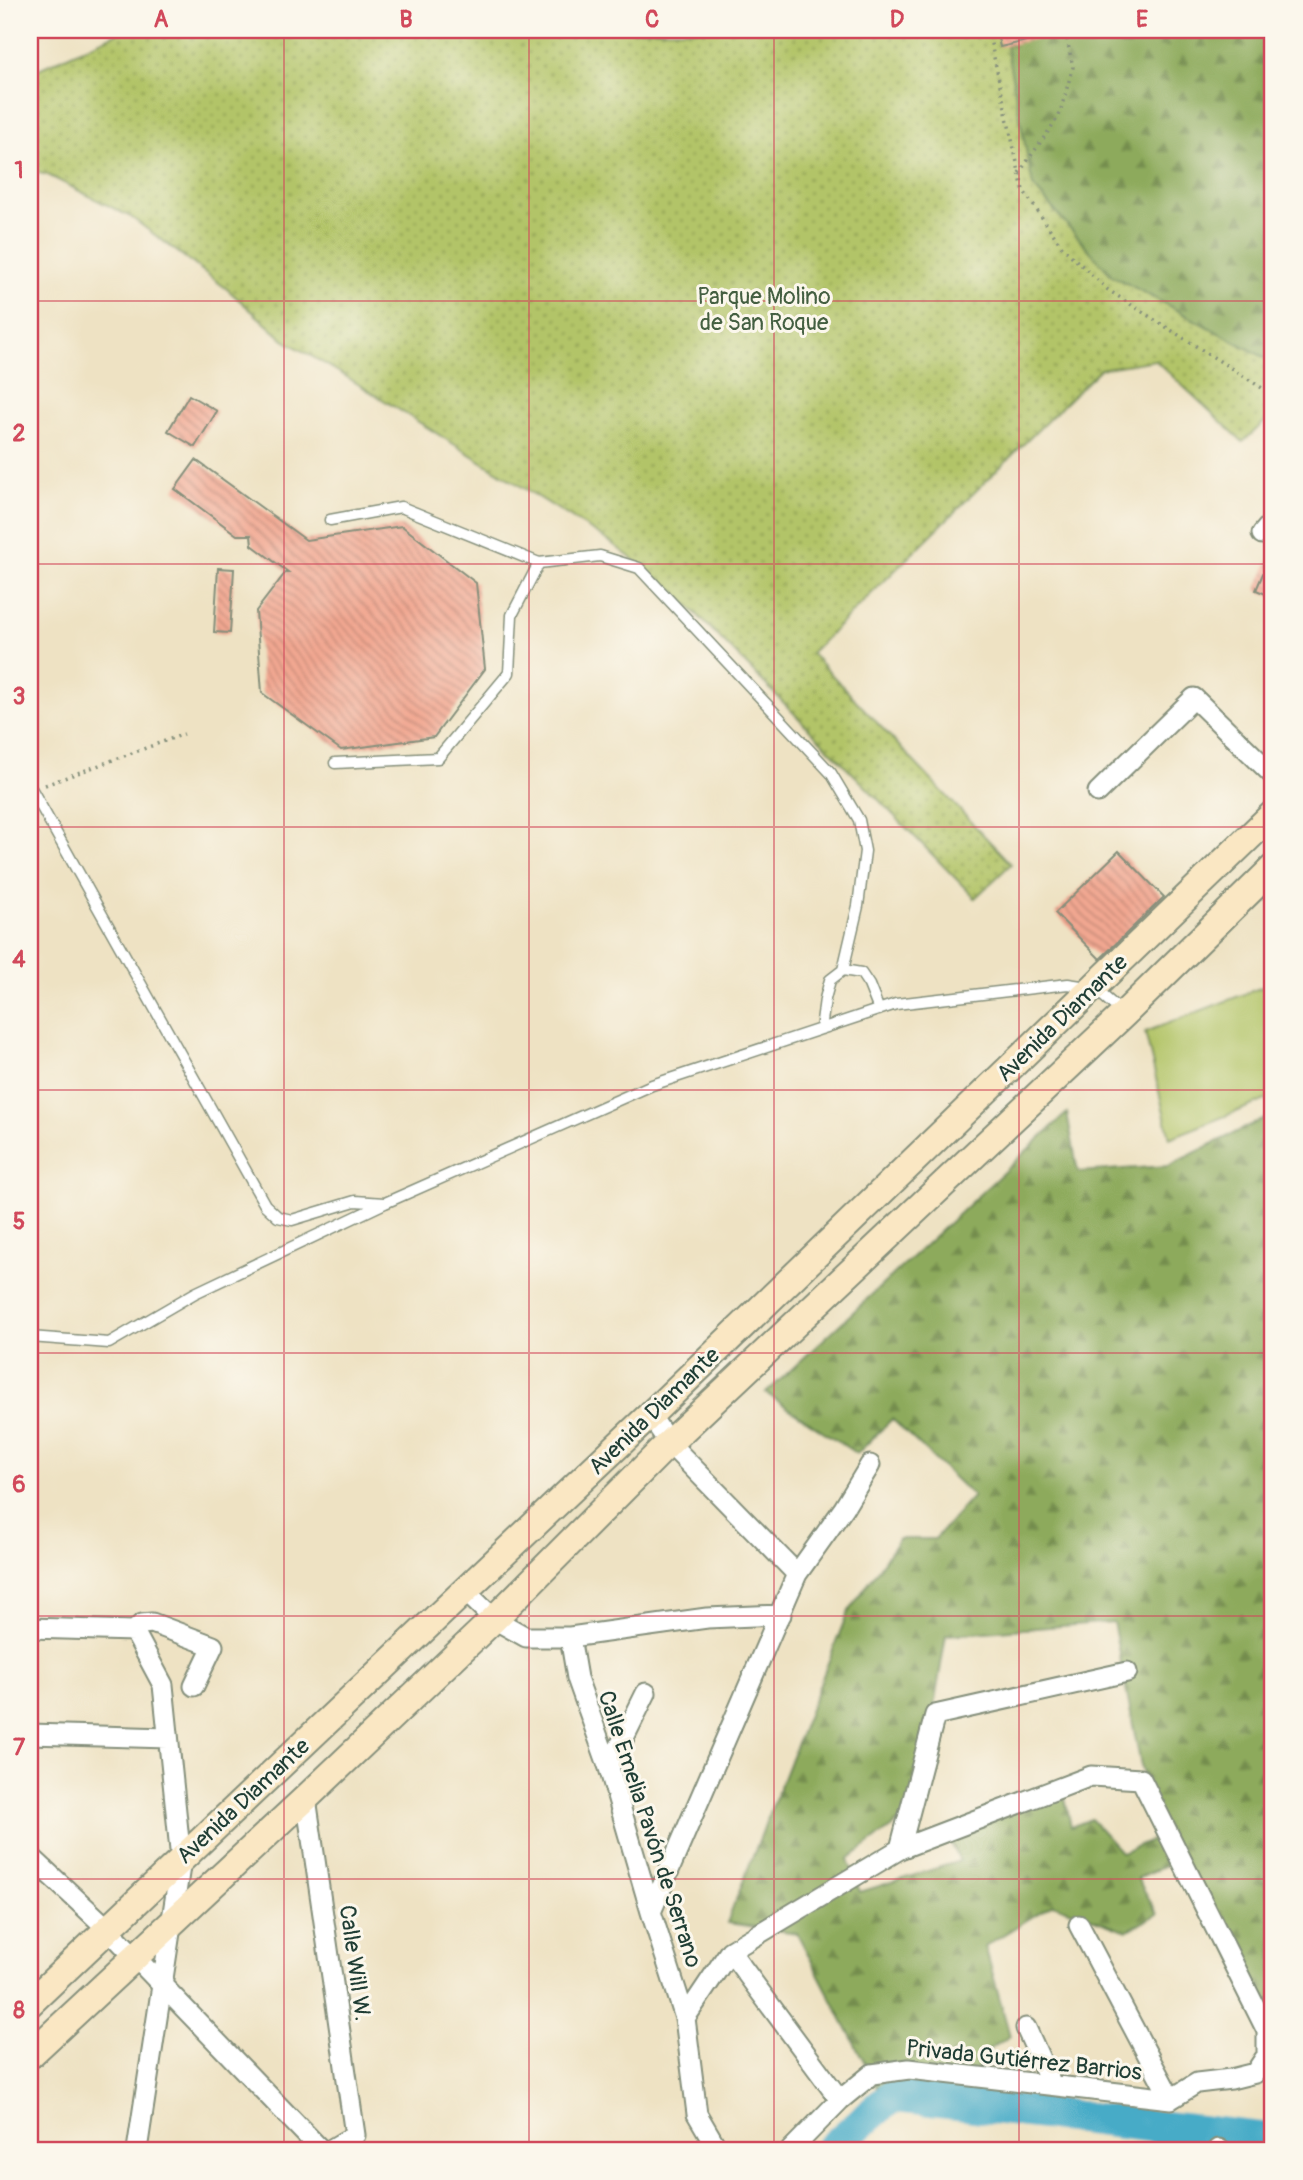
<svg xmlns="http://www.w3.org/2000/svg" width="1303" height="2180" font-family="Pangolin,sans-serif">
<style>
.green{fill:url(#green-dots);stroke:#68804e;stroke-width:2}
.forest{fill:url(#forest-firs);stroke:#567448;stroke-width:2;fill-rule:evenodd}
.pitch{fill:#b2c468;stroke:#68804e;stroke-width:2}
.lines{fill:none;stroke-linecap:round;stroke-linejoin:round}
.river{stroke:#47abc7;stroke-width:33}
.building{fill:url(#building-back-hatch)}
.lane-casing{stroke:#86907c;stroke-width:13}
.street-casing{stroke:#86907c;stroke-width:23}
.secondary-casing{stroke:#86907c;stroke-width:30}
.path{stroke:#86907c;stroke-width:3.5;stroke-dasharray:2 5;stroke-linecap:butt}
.lane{stroke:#fff;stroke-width:10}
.street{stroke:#fff;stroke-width:19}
.secondary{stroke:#fae7c3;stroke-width:26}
.grid{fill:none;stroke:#d1495b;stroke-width:2;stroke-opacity:0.55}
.labels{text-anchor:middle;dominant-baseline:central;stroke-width:6;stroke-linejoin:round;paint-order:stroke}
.park-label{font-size:23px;fill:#445f41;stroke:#fbf7ec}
.street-label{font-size:23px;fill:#1f3d34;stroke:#fbf7ec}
.neatline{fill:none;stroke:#d1495b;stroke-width:2.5}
.grid-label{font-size:23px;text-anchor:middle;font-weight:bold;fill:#d1495b}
</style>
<defs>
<pattern id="green-dots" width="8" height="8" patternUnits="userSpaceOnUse" patternTransform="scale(1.75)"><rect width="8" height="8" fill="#b2c468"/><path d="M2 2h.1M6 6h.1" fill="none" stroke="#90a056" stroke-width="1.8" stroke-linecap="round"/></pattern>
<pattern id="forest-firs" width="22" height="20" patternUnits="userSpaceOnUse" patternTransform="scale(1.75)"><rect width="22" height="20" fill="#8daa5c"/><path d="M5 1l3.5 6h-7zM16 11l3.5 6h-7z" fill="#738c4d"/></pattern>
<pattern id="building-back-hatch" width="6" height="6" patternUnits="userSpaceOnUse" patternTransform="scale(1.75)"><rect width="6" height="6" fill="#f2a791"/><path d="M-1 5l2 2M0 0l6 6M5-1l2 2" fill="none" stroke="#c38977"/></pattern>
</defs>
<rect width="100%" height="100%" fill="#fbf7ec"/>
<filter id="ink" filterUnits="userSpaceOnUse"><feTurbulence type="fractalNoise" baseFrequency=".0143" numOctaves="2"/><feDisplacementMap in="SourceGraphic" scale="14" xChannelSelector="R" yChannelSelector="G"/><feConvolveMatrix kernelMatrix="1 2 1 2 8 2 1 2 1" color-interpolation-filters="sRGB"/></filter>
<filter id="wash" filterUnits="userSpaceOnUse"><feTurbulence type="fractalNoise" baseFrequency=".00686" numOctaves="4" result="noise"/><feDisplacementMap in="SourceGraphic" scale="28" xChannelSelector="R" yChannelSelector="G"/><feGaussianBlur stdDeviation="1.57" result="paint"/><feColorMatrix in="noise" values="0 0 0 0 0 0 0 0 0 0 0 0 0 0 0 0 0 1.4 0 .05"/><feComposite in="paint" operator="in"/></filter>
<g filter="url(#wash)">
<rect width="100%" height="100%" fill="#eee2c3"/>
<path class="green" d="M124,30H1273V414L1243,442L1155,360L1100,369L811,653L1011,864L975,898L672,589L610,542L342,374L284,340L227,289L131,217L48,175L30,171V73Z"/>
<path class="forest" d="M1003,30H1273V362L1111,275L1033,186Z
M1067,1113L1078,1172L1168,1166L1273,1114V2025L1177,1861L1137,1878L1158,1914L1127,1931L1053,1904L985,1946L1010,2036L975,2059L986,2088L877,2086L797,1933L727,1923L847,1614L899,1539H935L973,1496L892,1419L857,1454L766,1393ZM1113,1622L1155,1838L1122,1853L1091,1819L1071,1827L1065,1798L944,1829L960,1861L860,1892L848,1859L917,1809L946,1635Z"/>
<path class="pitch" d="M1273,983V1097L1170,1138L1145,1032Z"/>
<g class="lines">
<path class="river" d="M830,2150L892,2096L1273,2140"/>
</g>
<g id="blocks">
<path class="building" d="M996,30H1048L1049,36L1000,47Z
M189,395L217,411L195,447L168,431Z
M196,460L306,540L402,526L476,583L485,669L434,737L341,750L262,693L256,611L286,572H288L252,545L251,535H237L175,489Z
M1273,550V597L1256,590Z
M218,568L234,569L230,633L214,632Z
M1119,851L1164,897L1100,959L1055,913Z"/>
</g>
</g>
<g filter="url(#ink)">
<use href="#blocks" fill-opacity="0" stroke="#86907c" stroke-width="2"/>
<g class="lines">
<defs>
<path id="lane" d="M330,520L401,507L539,563L600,556L639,568L831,773L859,820L865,851L858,906L843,970
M335,763L438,758L509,673L512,615L539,563
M32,790L265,1205L278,1217L292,1220L355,1201L384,1203
M821,1029L825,999L830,980L843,970L861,973L869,985L879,1010
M30,1337L109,1343L195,1293L385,1203L652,1085L896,1004L1068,984L1094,988L1124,1014"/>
<path id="street" d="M1262,534L1273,521
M1098,792L1194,698L1273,775
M650,1415L669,1443L797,1574
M465,1591L494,1619L526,1637H570L707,1618L781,1615
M30,1628L134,1631
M134,1631L163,1685L181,1860L137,2150
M134,1631L142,1624L152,1623L213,1646L194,1686
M570,1637L577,1678L609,1768L651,1912L685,2018L697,2114L718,2150
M30,1734L168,1738
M609,1768L646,1693
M306,1798L355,2135L330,2150
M900,1849L935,1715L1127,1672
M30,1856L108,1929L321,2150
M651,1912L797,1574L844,1508L870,1465
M1079,1925L1171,2099
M730,1951L840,2100
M685,2018L730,1951L900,1849L1091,1776L1141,1779L1267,2031V2055L1255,2073L1231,2079L1197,2083L1171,2099L909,2069L872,2074L840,2100L791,2150
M1026,2028L1052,2085
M1219,2149L1220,2150"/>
<path id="secondary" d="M30,2003L650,1415L1273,814
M30,2055L306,1798L494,1619L669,1443L1124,1014L1273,868"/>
</defs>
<use href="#lane" class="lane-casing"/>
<use href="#street" class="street-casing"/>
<use href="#secondary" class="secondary-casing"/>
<path class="path" d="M988,30L1023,190L1063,248L1108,290L1273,395
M1019,173L1059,116L1073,67L1065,30
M45,785L184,734"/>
<use href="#lane" class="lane"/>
<use href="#street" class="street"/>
<use href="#secondary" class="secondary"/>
</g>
</g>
<path class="grid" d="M284,30V2150M529,30V2150M774,30V2150M1019,30V2150M30,301H1273M30,564H1273M30,827H1273M30,1090H1273M30,1353H1273M30,1616H1273M30,1879H1273"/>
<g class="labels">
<g class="park-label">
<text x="764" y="296">Parque Molino<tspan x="764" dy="26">de San Roque</tspan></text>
</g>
<g class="street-label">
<text transform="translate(1062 1018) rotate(-44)">Avenida Diamante</text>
<text transform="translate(654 1411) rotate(-44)">Avenida Diamante</text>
<text transform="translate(243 1801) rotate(-43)">Avenida Diamante</text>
<text transform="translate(650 1829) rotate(72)">Calle Emelia Pavón de Serrano</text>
<text transform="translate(355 1963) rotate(82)">Calle Will W.</text>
<text transform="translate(1024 2060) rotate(6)">Privada Gutiérrez Barrios</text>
</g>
</g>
<rect width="1303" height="2180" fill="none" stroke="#fbf7ec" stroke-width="77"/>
<rect x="38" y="38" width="1226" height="2104" class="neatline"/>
<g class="grid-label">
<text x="161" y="27">A</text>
<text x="406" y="27">B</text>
<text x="652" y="27">C</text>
<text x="897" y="27">D</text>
<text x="1142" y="27">E</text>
<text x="19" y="178">1</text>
<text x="19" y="441">2</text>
<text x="19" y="704">3</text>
<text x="19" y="967">4</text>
<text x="19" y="1229">5</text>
<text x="19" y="1492">6</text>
<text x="19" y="1755">7</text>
<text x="19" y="2018">8</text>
</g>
</svg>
